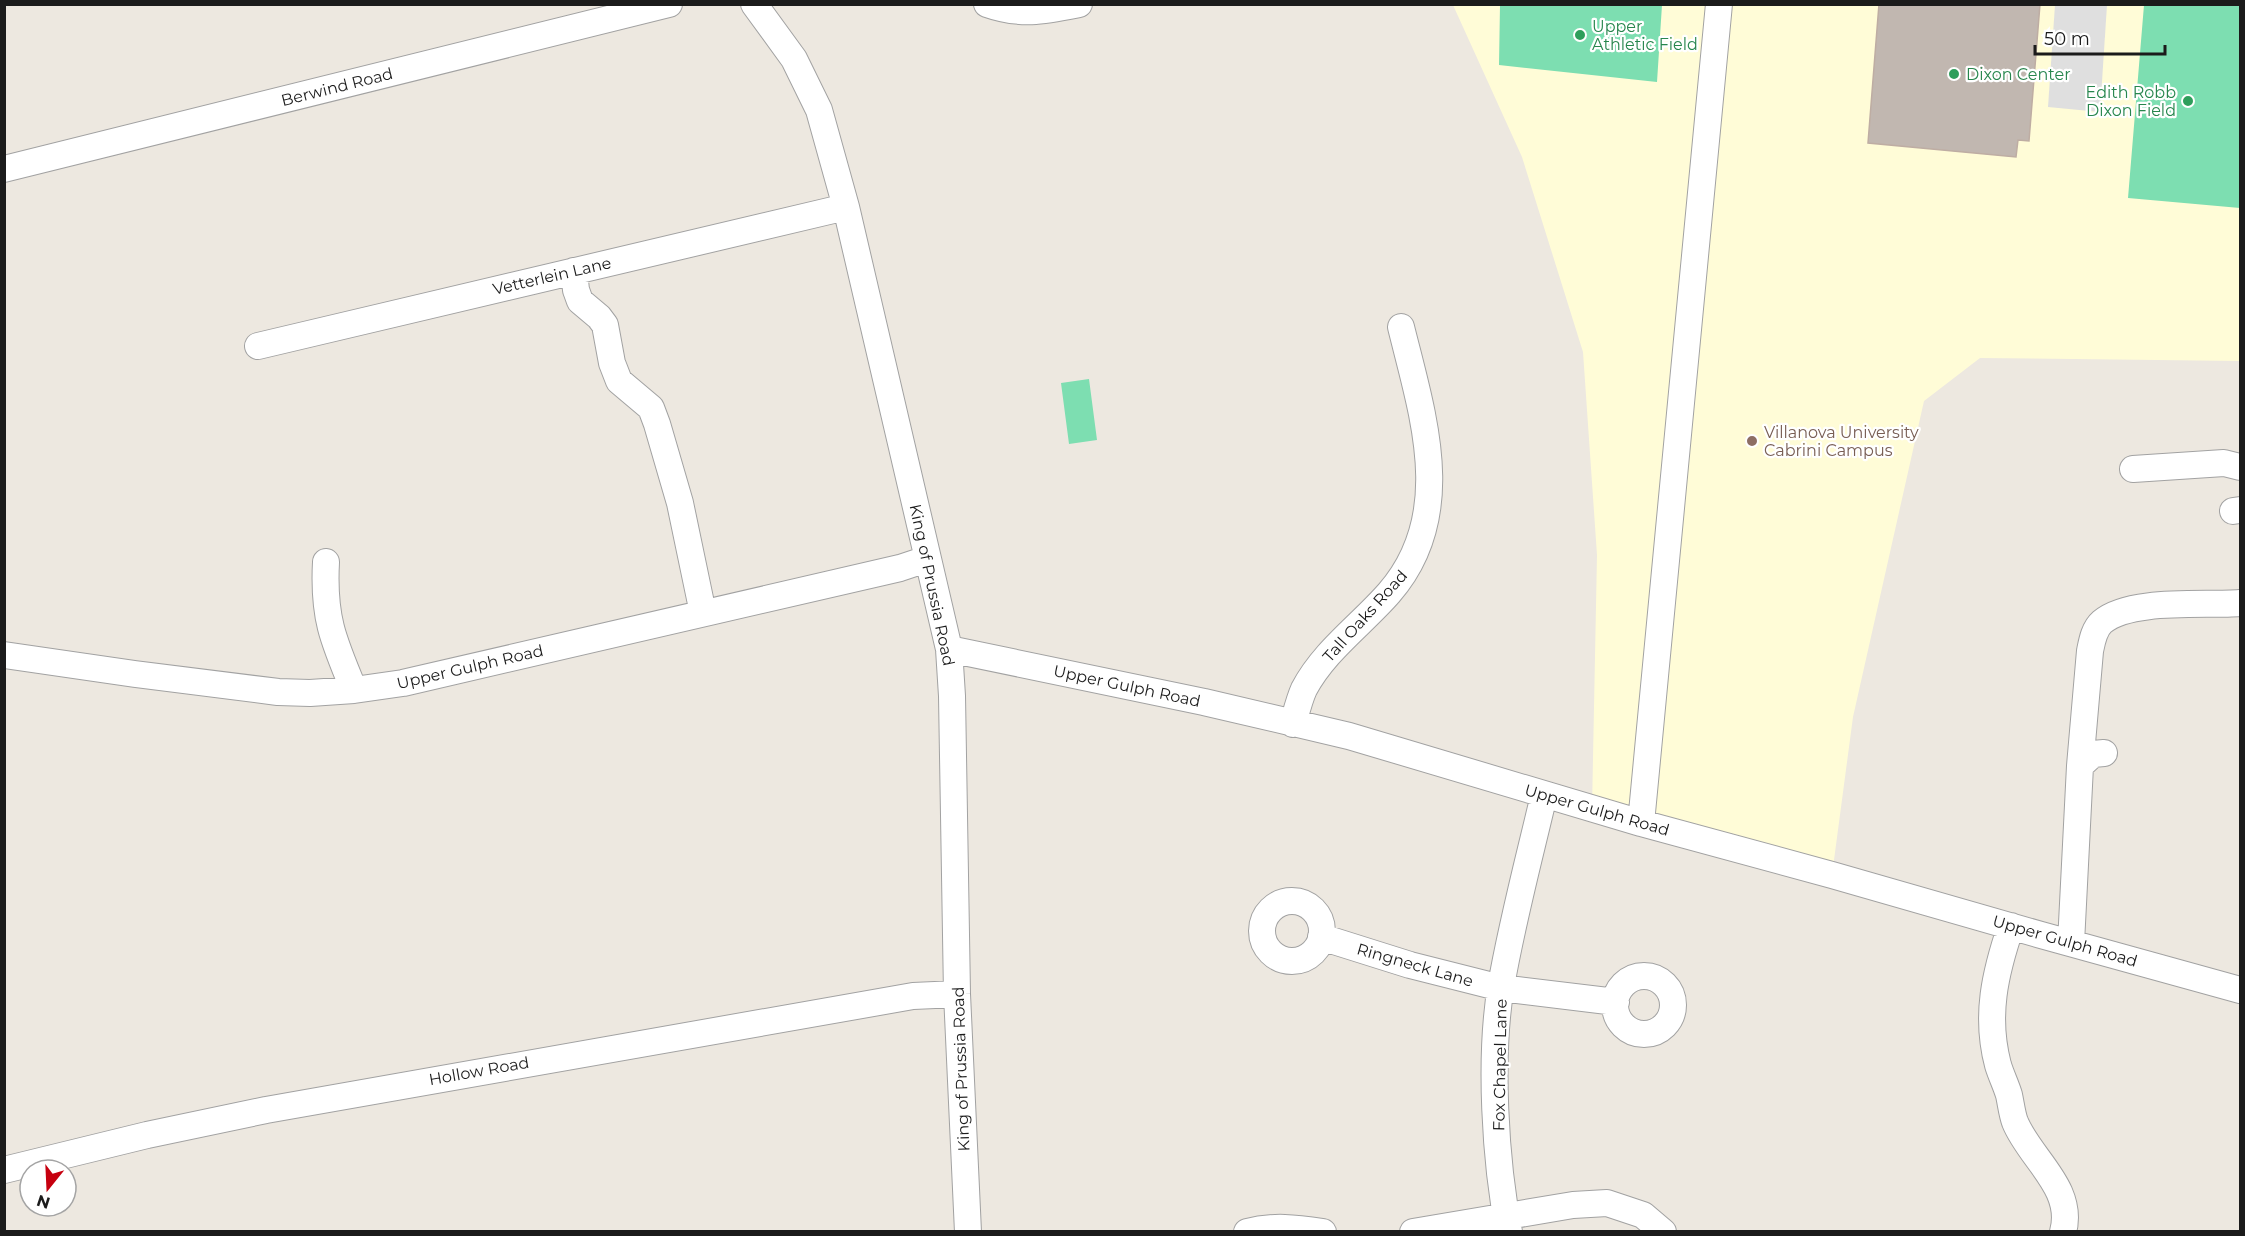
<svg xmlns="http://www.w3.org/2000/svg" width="2245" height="1236" font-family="Montserrat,sans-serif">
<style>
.education{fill:#fffcd7}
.pitch{fill:#7ddeb1}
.parking{fill:#dfdfdf}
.building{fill:#c1b7b0;stroke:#beada3;stroke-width:1.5}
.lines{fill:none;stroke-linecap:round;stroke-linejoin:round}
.minor-casing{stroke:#a2a2a2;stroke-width:28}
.minor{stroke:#fff;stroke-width:26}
.leisure-dot{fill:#2e9e5b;stroke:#fff;stroke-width:2}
.education-dot{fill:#8d6e63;stroke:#fff;stroke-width:2}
.labels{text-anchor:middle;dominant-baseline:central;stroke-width:4.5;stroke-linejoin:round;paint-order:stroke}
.leisure-label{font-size:16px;fill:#27864d;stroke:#fff;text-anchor:start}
.street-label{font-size:16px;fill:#1b1b1b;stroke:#fff}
.education-label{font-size:16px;fill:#785e54;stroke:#fff;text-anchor:start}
</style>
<rect width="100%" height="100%" fill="#ede8e0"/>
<path class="education" d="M1453,5H2240V361L1980,358L1924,401L1853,717L1832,875L1592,809L1597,555L1583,352L1522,157Z"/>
<path class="pitch" d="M1500,5H1662L1657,82L1499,65Z
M2144,5H2240V208L2128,198Z
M1089,379L1097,440L1069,444L1061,383Z"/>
<path class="parking" d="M2055,5H2107L2100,112L2048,107Z"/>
<path class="building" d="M1879,4H2040L2029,141L2018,140L2016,157L1868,143Z"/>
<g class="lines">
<defs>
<path id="minor" d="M754,4L794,59L819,110L846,207L949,649L952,696L957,994L968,1232
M987,4C1021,16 1044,11 1079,4
M4,169L669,4
M574,271L576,290L580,301L599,317L605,325L612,363L619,381L651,408L657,424L680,503L703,613
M258,346L846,207
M2133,469L2224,463L2240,467
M2233,511L2240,510
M326,562C323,617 333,640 354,690
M949,649L1204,702L1349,736L1641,823L1832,875L2041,935L2240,990
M4,655L135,674L278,692L310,693L354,690L403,683L900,568L927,559
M1293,724C1296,713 1299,700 1304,689C1324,651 1361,625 1389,593C1457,515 1423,416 1401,327
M2080,766L2090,651C2092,641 2094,629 2102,622C2130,598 2205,606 2240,603
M1641,823L1719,4
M1262 931a30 30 0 1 1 60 0a30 30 0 1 1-60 0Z
M2011,926C1995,973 1985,1016 1998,1065C2001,1075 2006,1085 2009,1095C2011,1104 2012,1114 2015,1122C2030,1159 2075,1188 2063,1232
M1321,937L1410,965L1501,988L1616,1002
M2071,943L2080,766L2093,754L2104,753
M1615 1005a29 29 0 1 1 58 0a29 29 0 1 1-58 0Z
M4,1170L147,1135L266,1110L913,996L957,994
M1247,1232C1273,1225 1296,1228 1323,1232
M1413,1232L1573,1205L1607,1203L1643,1215L1663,1232
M1509,1232C1495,1161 1489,1057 1501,986C1512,922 1529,859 1544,795"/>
</defs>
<use href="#minor" class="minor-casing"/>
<use href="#minor" class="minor"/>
</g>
<g class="leisure-dot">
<circle cx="1580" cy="35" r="6"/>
<circle cx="1954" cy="74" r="6"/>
<circle cx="2188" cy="101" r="6"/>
</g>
<circle class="education-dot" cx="1752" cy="441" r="6"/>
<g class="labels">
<g class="leisure-label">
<text x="1592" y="26">Upper<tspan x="1592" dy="18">Athletic Field</tspan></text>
<text x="1966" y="74">Dixon Center</text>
<text x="2176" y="92" text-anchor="end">Edith Robb<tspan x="2176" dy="18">Dixon Field</tspan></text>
</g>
<g class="street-label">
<text transform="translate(337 87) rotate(-14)">Berwind Road</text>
<text transform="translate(552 276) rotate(-13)">Vetterlein Lane</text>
<text transform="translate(932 585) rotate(78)">King of Prussia Road</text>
<text transform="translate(1365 616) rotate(-48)">Tall Oaks Road</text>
<text transform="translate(470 667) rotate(-13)">Upper Gulph Road</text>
<text transform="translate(1127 686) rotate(12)">Upper Gulph Road</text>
<text transform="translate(1597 810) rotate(16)">Upper Gulph Road</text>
<text transform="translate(2065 941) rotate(16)">Upper Gulph Road</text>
<text transform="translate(1415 965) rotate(16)">Ringneck Lane</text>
<text transform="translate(1500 1065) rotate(-89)">Fox Chapel Lane</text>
<text transform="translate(961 1069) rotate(-92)">King of Prussia Road</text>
<text transform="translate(479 1071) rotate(-10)">Hollow Road</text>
</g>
<g class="education-label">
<text x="1764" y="432">Villanova University<tspan x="1764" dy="18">Cabrini Campus</tspan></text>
</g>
</g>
<rect width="2245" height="1236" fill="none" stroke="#1b1b1b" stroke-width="12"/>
<g transform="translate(48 1188) rotate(198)"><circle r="28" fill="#ffffff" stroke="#a4a4a4" stroke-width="1.5"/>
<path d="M0-4.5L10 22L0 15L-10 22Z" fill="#c6000f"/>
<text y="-9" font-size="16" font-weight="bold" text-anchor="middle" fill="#1b1b1b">N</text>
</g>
<path d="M2035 45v9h130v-9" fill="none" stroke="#1b1b1b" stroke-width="3"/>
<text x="2044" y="45" font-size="18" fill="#1b1b1b" stroke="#ffffff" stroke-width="4.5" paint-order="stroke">50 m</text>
</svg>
